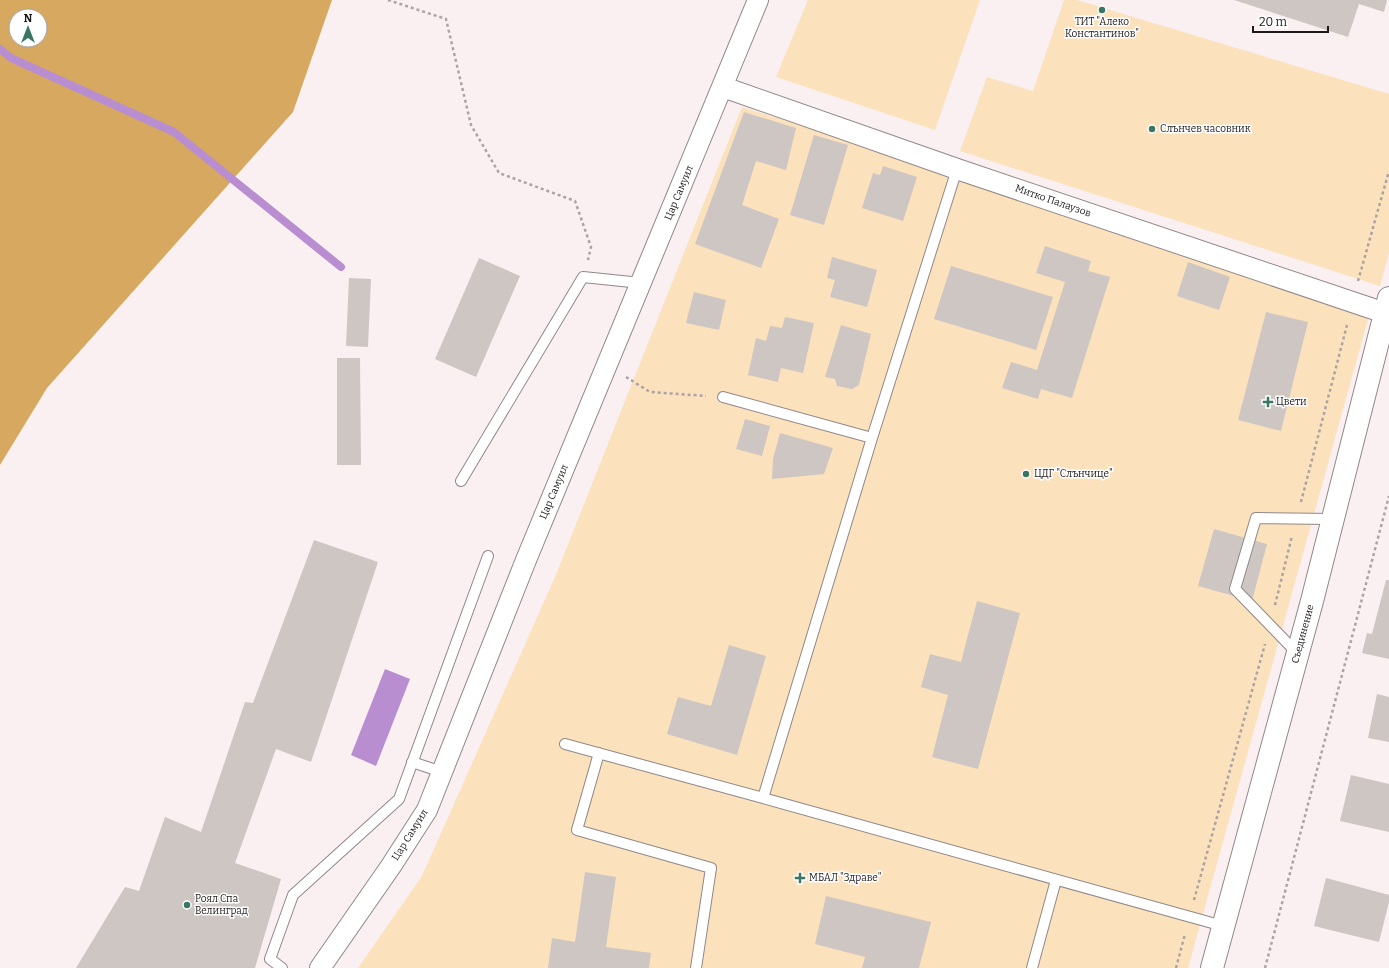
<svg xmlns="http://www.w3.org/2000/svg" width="1389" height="968" font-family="Bitter,serif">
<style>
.green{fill:#fbe1bc}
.forest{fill:#d7a960;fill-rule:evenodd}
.water{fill:#b88ed1}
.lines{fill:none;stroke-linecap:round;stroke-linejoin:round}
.stream{stroke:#b88ed1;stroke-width:8}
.building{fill:#cec6c3}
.lane-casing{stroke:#908888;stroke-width:12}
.street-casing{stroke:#908888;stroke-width:22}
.secondary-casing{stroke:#908888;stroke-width:24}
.path{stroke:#aba3a4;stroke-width:2.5;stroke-dasharray:3 3;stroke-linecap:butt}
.lane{stroke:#fff;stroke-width:10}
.street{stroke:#fff;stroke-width:20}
.secondary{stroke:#fff;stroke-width:22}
.poi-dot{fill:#397764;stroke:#fff;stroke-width:1.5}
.labels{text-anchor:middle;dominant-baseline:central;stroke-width:3;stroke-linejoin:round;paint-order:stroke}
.poi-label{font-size:10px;fill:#1c1919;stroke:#fff;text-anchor:start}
.street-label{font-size:10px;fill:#1c1919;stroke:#fff}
</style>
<rect width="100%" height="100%" fill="#faf0f1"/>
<path class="green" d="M808,0H980L935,130L776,77Z
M1064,0H1077L1389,94V253L1380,286L960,151L987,77L1033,91Z
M742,107L1372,305L1188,968H358L422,876L555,577Z"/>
<path class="forest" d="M0,0H332L293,112L47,388L0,465ZM16,16H40V40H16Z"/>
<path class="water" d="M385,669L410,679L376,766L351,755Z"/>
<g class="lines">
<path class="stream" d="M0,49L11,58L174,132L341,267"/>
</g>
<path class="building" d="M1234,0H1387L1384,12L1359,4L1348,37Z
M744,112L796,128L786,170L756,161L742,205L779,219L761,268L695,244Z
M814,135L848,145L824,225L790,215Z
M883,166L917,177L903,221L862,208L873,173L880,175Z
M1045,246L1091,261L1088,271L1110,277L1072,398L1041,389L1038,399L1002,388L1011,362L1037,370L1065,282L1036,273Z
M832,257L877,270L867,307L830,297L835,280L827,278Z
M479,258L520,276L476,377L435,359Z
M1188,262L1230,277L1219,310L1177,296Z
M951,266L1053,297L1036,350L934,319Z
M349,278L371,279L368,347L346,346Z
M694,292L726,300L719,330L686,323Z
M1266,312L1308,322L1281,431L1238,420Z
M785,317L814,323L803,373L781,368L778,382L748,375L756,338L766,341L770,326L782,328Z
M841,325L871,334L859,385L852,389L837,386L835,379L825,377Z
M337,358H360L361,465H337Z
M745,419L770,426L762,456L736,449Z
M780,433L833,448L824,474L772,479L773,459Z
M1214,529L1267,544L1252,601L1198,586Z
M314,540L378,562L311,762L276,749L235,863L281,879L255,968H76L125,887L139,891L165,817L201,832L245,702L253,703Z
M1386,580H1389V659L1362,653L1367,633L1372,634Z
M977,601L1020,613L978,769L932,757L948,695L921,687L930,654L961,662Z
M729,645L766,656L737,755L667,734L678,697L711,706Z
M1377,694L1389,697V742L1368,738Z
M1351,775L1389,784V832L1340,821Z
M585,872L616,877L606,947L651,953L649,968H548L552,938L575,942Z
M1326,878L1389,895V902L1379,942L1314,926Z
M826,896L931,922L919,968H862L865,957L815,944Z"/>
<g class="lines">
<defs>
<path id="lane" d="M723,397L872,438
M461,481L583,277L641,283
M1298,654L1235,589L1256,518L1333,519
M565,744L763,798L1223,926
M599,753L577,830L711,868L696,968
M412,762L442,772
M763,798L872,438L957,169
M282,968L270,959L293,895L399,799L488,556
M1032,968L1056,880"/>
<path id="street" d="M723,87L957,169L1385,313
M320,968L391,866L427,810L526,560L758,0"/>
<path id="secondary" d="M1212,968L1312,601L1389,298"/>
</defs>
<use href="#lane" class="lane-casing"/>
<use href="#street" class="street-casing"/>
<use href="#secondary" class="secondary-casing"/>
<path class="path" d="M388,0L446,19L471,125L499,173L575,201L591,247L588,260
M1358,281L1389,171
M626,377L650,392L706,396
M1301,502L1347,325
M1275,605L1292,536
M1194,900L1265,644
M1176,968L1185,934
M1265,968L1389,496"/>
<use href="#lane" class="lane"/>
<use href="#street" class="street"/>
<use href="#secondary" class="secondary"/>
</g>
<g class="poi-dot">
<circle cx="1102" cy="10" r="4"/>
<circle cx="1152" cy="129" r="4"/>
<path d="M1266 396h4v4h4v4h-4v4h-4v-4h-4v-4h4z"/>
<circle cx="1026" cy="474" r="4"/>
<path d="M798 872h4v4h4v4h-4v4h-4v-4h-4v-4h4z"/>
<circle cx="187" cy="905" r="4"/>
</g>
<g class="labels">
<g class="poi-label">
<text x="1102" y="22" text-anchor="middle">ТИТ "Алеко<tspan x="1102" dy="12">Константинов"</tspan></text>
<text x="1160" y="129">Слънчев часовник</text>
<text x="1276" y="402">Цвети</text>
<text x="1034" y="474">ЦДГ "Слънчице"</text>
<text x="809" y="878">МБАЛ "Здраве"</text>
<text x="195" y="899">Роял Спа<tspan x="195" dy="12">Велинград</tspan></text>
</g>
<g class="street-label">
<text transform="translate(679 193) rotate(-67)">Цар Самуил</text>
<text transform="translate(1053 201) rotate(19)">Митко Палаузов</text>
<text transform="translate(554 492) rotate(-67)">Цар Самуил</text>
<text transform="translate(1303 634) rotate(-75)">Съединение</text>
<text transform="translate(410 835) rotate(-58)">Цар Самуил</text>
</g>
</g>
<g transform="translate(28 28)"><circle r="19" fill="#ffffff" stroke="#a4a3a3"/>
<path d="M0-3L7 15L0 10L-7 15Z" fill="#397764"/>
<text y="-6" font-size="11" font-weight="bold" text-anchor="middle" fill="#1c1919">N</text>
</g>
<path d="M1253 26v6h75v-6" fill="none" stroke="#1c1919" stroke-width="2"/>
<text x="1259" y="26" font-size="12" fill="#1c1919" stroke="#ffffff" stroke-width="3" paint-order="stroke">20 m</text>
</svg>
